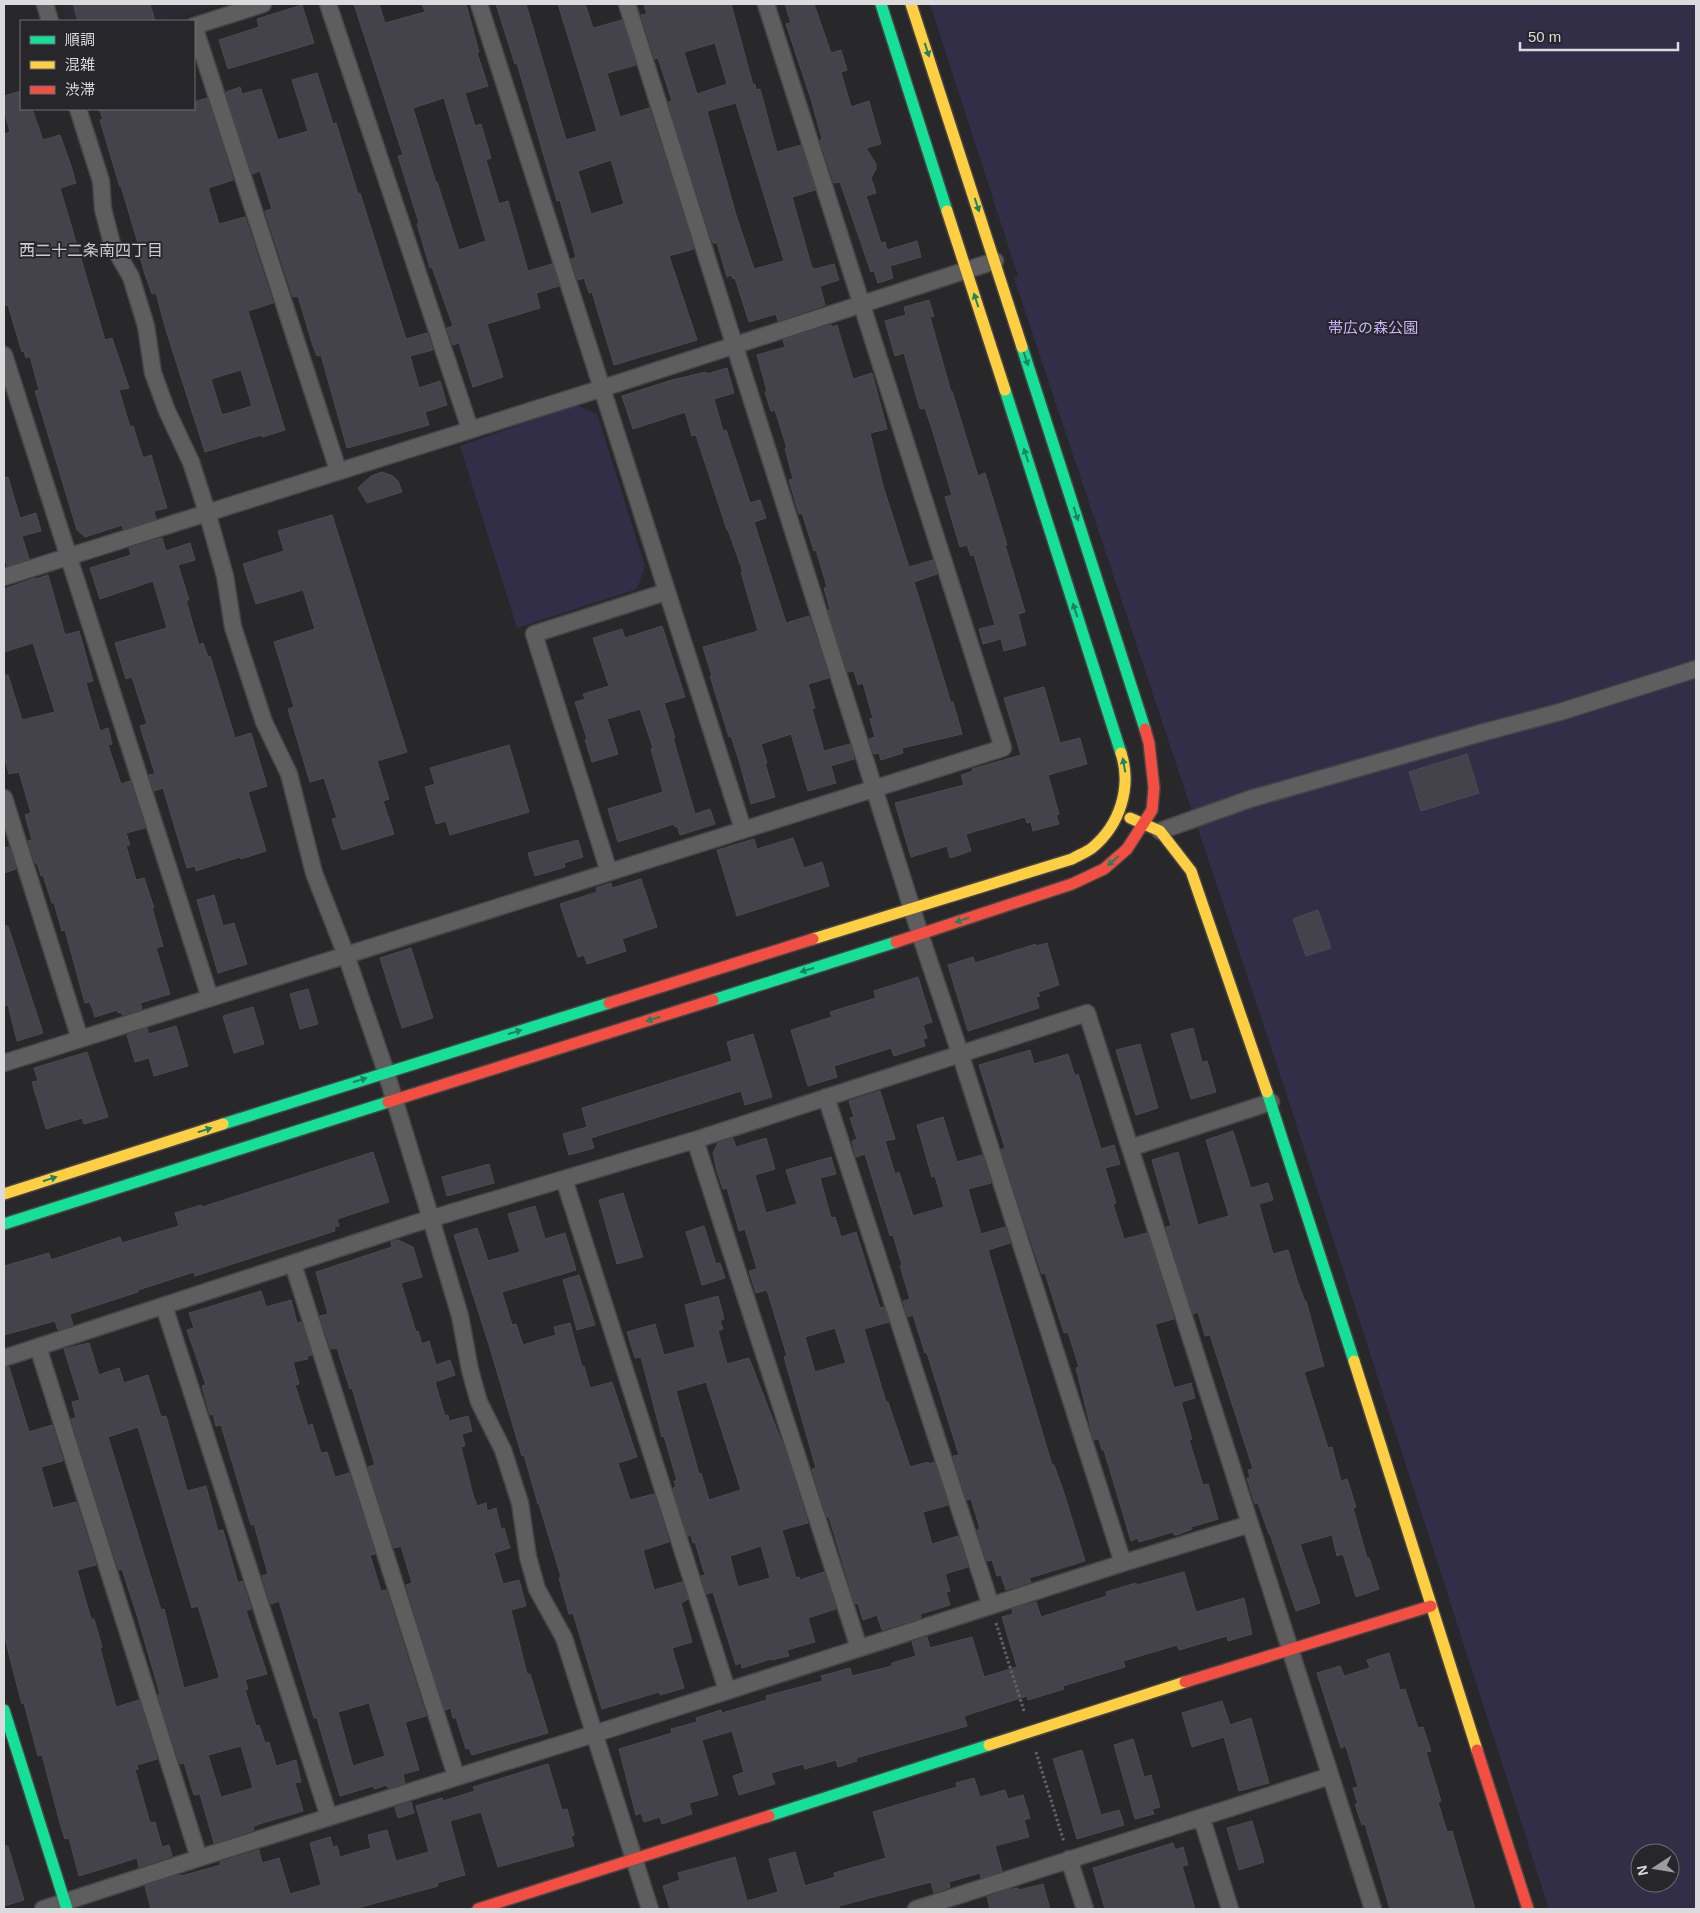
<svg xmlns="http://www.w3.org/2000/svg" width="1700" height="1913" font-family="Arial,'Noto Sans JP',sans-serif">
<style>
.built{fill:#2b2a33}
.green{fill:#332e48;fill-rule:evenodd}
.building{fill:#44424b;stroke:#4c4b4d;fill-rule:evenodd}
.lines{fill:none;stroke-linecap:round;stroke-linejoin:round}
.street-casing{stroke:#454447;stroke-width:19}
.fast-casing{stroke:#454447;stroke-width:14}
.slow-casing{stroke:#454447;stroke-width:14}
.jam-casing{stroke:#454447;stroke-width:14}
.path{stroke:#646364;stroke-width:3;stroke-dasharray:2.5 2.5;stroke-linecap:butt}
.street{stroke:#5e5e5f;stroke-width:16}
.fast{stroke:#16e098;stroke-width:11}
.slow{stroke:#ffcf43;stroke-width:11}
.jam{stroke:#f24e42;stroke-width:11}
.oneway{fill:#1e8361}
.labels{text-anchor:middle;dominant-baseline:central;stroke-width:4;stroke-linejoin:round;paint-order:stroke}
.park-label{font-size:15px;fill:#c4b6fe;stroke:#27262a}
.neighbourhood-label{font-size:16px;fill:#cbcbd0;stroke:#27262a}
</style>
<rect width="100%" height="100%" fill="#282729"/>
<path class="built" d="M61,4H221L164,21H66Z"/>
<path class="green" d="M930,4H1696V1909H1549L1289,1102L1014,278L1018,276ZM1640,1853H1670V1883H1640Z
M577,405L597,414L645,566L637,589L517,628L460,446Z"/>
<path class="building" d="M73,4H150L155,21H78Z
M354,4H379L385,23L425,12L422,4H466L479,52L477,53L488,86L465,93L475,126L481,124L491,158L486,160L499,204L508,201L528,271L552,264L559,286L536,293L540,308L487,324L503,377L473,387L459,343L453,345L447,328L453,326L432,267L430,268L417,224L419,223L398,156L403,155ZM444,98L486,241L459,250L437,182L436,183L413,108Z
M496,4H526L566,140L597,131L558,4H585L593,28L622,20L636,65L607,73L620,117L649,108L694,249L669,256L697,340L614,365L592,292L589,293L584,278L578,280L571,259L576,257L560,200L557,201L517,63L515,64ZM611,160L624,204L591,214L578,171Z
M644,4H731L753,85L755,84L756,90L760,89L777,152L801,145L815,190L792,197L812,268H814L815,269L834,264L839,280L820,286L825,305L778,321L776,314L749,322L735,278L733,279L731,275L727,277L717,243H713L668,102L672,101L658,58L655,59L641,15L647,14ZM715,43L727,84L697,94L684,52ZM736,103L784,261L754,269L736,215L707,111Z
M785,4H814L831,53L841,50L847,70L841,72L851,107L869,101L881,144L866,148L876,164V169L871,178L876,193L866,196L881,243L885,242L887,250L917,241L921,257L890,266L893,278L878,283L874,271L871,272L840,182L834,183L820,140L822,139L811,99L786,24L791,23Z
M302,5L314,43L228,69L219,40L259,27L257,19Z
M317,73L333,124L336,123L358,194L360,193L406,339L427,333L433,350L410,356L419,388L440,381L447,405L425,412L429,425L347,448L321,355L317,356L313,346L298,296L293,297L265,211L272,209L260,171L252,174L226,92L240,87L242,94L261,89L278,140L308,131L292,80Z
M21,91V109H32L43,140L60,135L71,166L76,183L60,188L105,340L112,338L129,388L119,390L130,427L133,426L143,458L151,455L167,508L154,511L156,519L123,529L122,525L85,537L77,530L35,391L39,390L30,356L26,358L24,351L22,352L8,305L4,306V134L10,132L4,110V96Z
M207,98L233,180L208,188L219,224L245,217L273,303L248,311L285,430L262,437L261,435L205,452L166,330L156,293L152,294L144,271L138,250H140L121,186L120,187L100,120L103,119L99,109H194V102ZM241,370L252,406L222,415L211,379Z
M929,300L934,316L930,317L951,392L952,391L978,476L985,473L1007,545H1005L1025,612L1018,614L1026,645L1004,651L1001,639L983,644L979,629L995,625L974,555L971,556L967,545L960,547L945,497L952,495L932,429L925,408L920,409L904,353L895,356L885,321L906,315L904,307Z
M831,325L832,327L837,325L853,379L872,373L887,429L870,433L883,486L909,567L933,560L937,574L914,582L951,703L953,702L962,734L902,748L903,753L881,760L879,753L874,754L869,739L875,737L870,719L873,718L863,683L858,685L854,671L848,672L828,610H830L824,588L827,587L816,550L814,551L802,513L799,514L789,480L793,479L785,448H787L775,410L771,411L765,392L767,391L757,355L785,347L783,340Z
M727,368L734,393L714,399L723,431L726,430L750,503L760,500L766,518L754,522L786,623L809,616L829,678L808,684L815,708L812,709L824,751L850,744L854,759L831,766L836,783L808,791L791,734L761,744L767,763H765L775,797L751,804L740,764L731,736L729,737L710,676H712L703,647L758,631L741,572H743L728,530H727L696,435L692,436L685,412L633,429L622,396L672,380L706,372L707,374Z
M382,472L393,476L398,481L402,492L367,503L358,488L371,476Z
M8,477L20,518L36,513L41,531L22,536L29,559L7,566L4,556V478Z
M332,515L407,752L377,761L389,799L383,801L394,834L342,850L332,819L337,818L324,778L310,782L288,709L294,707L274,642L315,629L303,590L256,604L243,564L284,551L278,531Z
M162,538L166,551L190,543L195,560L178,565L189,600H186L193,625L199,645L203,643L208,657L210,656L235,738L251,733L267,786L248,792L266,851L241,859L240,857L196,871L195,866L187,868L163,788L154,791L149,775L155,774L140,726L147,724L132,677L126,679L115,643L167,628L153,581L100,599L90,568L131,555L129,548Z
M48,575L65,635L79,631L93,681L86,683L100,731L108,728L112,744L108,745L121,784L130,781L145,828L126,833L130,845L126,846L136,880L144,878L154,908H152L163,946L156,948L170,994L140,1003L142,1009L122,1015L121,1012L118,1013L117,1010L95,1017L90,1002L85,1003L65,930L62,931L54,903H52L43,875L41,876L37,863H35L28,841L32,840L25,815L31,813L19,772L9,774L4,756V675H8L22,720L55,712L33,643L4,652V589L35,578L36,579Z
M662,626L685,697L664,703L675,738H673L695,814L710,809L715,824L680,835L677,826L675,827L674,824L618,842L608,809L663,792L651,749L653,748L640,709L607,719L618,754L592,762L585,740L587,739L575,702L585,699L583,694L609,686L593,638L622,629L625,638Z
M1044,687L1060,743L1080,738L1087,764L1048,775L1059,814L1056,815L1059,824L1033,831L1031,822L1027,823L1025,817L966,834L971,851L950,858L947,846L911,857L895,803L964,785L961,775L973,771L972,769L1021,755L1004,698Z
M509,745L529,812L450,835L446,821L436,824L425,787L435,784L430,768Z
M1467,754L1479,793L1421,811L1409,772Z
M793,838L804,868L822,862L829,886L737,916L717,850L754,839L757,849Z
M578,840L583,857L564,863L565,867L535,876L528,853Z
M9,847L16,869L4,873V848Z
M641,879L657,927L622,939L626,951L587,964L584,955L578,957L560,904L597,892L596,888L611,883L612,888Z
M214,895L223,926L234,923L247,964L218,973L197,900Z
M1318,910L1331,948L1306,956L1293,919Z
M4,926H8L43,1033L17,1041L8,1005L4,1006Z
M1047,943L1059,985L1038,992L1040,996L1036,997L1039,1008L968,1031L948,965L973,957L975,963L1036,944V946Z
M411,948L433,1018L402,1028L380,958Z
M918,977L932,1022L923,1025L927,1038L923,1039L925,1046L894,1056L891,1048L834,1066L837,1077L808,1086L791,1030L832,1017L830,1012L876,998L874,991Z
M308,989L318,1024L300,1029L290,994Z
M253,1007L264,1044L234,1053L223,1016Z
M176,1026L188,1066L154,1076L149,1058L135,1062L127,1035L147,1028L149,1034Z
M1193,1028L1202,1062L1207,1061L1216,1092L1191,1099L1171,1034Z
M753,1034L772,1097L745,1105L741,1091L591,1138L594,1148L569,1155L563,1134L587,1127L582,1108L732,1061L727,1042Z
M1140,1044L1158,1108L1136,1115L1116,1050Z
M1030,1050L1034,1064L1068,1054L1075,1076L1078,1074L1101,1149L1114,1145L1120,1164L1105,1168L1116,1203L1113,1204L1124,1239L1147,1233L1174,1319L1155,1324L1174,1388L1191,1383L1195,1398L1181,1402L1192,1439L1189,1440L1203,1485L1208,1484L1218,1519L1191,1527L1192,1529L1177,1535H1174L1173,1532L1139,1542L1138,1538L1131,1541L1104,1450H1102L1099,1439L1094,1440L1093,1437L1076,1368L1079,1367L1068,1332L1064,1333L1045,1273L1042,1274L1001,1150L1005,1148L979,1065Z
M87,1052L108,1117L84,1124L82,1118L46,1129L32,1082L38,1081L34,1068Z
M880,1091L895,1139L885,1141L895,1174L899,1172L913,1216L944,1207L935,1176L932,1177L917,1125L943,1117L957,1162L982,1155L991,1183L968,1189L981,1234L1005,1227L1010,1243L988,1250L1052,1465H1054L1063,1490L1085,1561L1029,1578L1031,1582L1006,1590L1001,1575L997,1576L992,1560L987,1561L977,1530L980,1529L971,1499L967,1500L953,1456L959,1455L927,1353H925L913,1315L908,1317L903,1301L910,1299L900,1266L902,1265L893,1235L890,1236L865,1154L856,1157L852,1141L857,1139L850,1118L854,1117L849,1101Z
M1233,1131L1251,1188L1268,1183L1273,1200L1259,1204L1273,1254L1288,1250L1297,1280L1305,1302L1306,1301L1324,1366L1304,1372L1328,1448L1332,1447L1341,1481L1347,1479L1356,1507L1353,1508L1367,1558H1369L1379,1589L1356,1597L1343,1554L1337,1556L1332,1535L1300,1544L1320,1603L1296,1611L1270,1534H1269L1258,1503L1255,1504L1247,1478L1250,1477L1248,1470L1253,1469L1210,1335L1205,1336L1198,1312L1193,1314L1166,1227L1171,1226L1152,1160L1178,1152L1198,1225L1229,1216L1206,1140Z
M733,1138L736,1147L766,1138L775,1169L755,1175L766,1213L797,1204L786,1170L831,1157L836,1174L820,1178L831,1218L835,1217L841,1237L856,1232L880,1308L884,1307L889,1322L864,1329L886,1402H888L910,1467L928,1462L929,1464L934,1462L948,1505L923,1512L932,1544L958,1536L968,1567L945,1574L950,1591L946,1592L950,1605L920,1614L921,1618L882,1630L877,1615L863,1620L858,1603L855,1604L829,1517H827L812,1469L816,1468L784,1357L787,1356L767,1290L756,1293L749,1271L757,1269L745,1229L739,1231L727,1188L723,1189L717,1171L713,1153L718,1143ZM835,1328L846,1363L815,1372L805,1337Z
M373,1152L389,1202L337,1219L339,1226L334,1227L335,1231L195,1276L194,1272L138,1290V1292L70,1314L73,1325L58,1330L55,1321L4,1335V1266L49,1253L51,1260L120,1237L122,1243L179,1226L175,1213L201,1205L202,1207Z
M489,1164L494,1183L447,1196L442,1177Z
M623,1193L643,1257L617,1264L599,1200Z
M535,1206L545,1239L565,1233L576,1270L502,1292L512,1325L516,1324L523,1345L556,1335L554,1327L570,1323L582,1367L584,1366L590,1388L612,1382L637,1457L618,1463L630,1500L654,1494L669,1542L643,1550L654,1590L682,1582L688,1599L681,1603L692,1642L672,1648L684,1688L660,1695L659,1692L602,1709L573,1613L569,1614L559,1578L561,1577L539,1504H538L524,1455L522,1456L490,1348L454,1235L477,1228L488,1261L520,1252L508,1214Z
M704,1226L716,1264L720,1263L725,1278L702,1285L686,1232Z
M398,1240L413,1247L422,1277L401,1283L416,1332L418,1331L422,1344L429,1341L436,1365L450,1360L455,1375L435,1382L445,1416L448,1415L449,1421L468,1416L472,1431L462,1434L465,1446L461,1447L473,1495L477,1506L486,1503L487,1511L496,1508L501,1529L504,1528L510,1548L494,1553L503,1584L519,1580L526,1606L511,1610L527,1674H530L548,1733L472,1755L469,1748L466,1749L456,1718H453L451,1708L445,1710L406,1585L412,1583L401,1546L394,1548L368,1467L375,1465L352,1388L350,1389L337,1348L331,1349L320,1316L328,1314L316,1272L392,1247L391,1242Z
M579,1275L595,1325L577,1330L563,1280Z
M261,1291L266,1307L291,1300L297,1323L301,1322L312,1355L307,1356L308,1359L293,1362L299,1384L295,1385L308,1426L312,1424L321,1453L327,1452L335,1477L349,1473L375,1554L370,1555L381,1591L386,1590L426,1716L405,1722L419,1770L403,1774L405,1783L388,1788L387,1785L374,1789L373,1786L340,1796L317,1718H314L279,1601L271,1604L262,1576L268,1574L254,1524L251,1525L221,1425L216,1426L213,1414L210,1415L202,1386L206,1385L187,1330L194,1328L189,1313ZM369,1703L385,1756L353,1766L338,1712Z
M718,1296L724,1319L720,1321L723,1329L718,1331L727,1364L749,1358L784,1448L808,1523L782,1530L796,1578L799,1577L800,1580L824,1572L836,1609L808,1618L815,1642L787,1650L789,1656L771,1660V1659L742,1668L741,1663L736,1665L713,1592L707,1594L701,1576L705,1575L695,1542L693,1543L691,1535L688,1536L673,1488L676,1487L674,1481H677L664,1436L662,1437L641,1357L635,1358L627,1332L655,1324L664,1355L695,1347L685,1305ZM706,1382L741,1490L709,1500L701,1473L699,1474L676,1391ZM761,1546L770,1578L738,1587L730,1556Z
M89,1343L99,1375L119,1368L124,1383L148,1375L161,1417L166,1416L187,1491L206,1486L218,1531L223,1530L238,1583L242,1581L251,1609L246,1611L267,1674L245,1680L248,1689L245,1690L256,1726L259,1725L265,1743L269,1742L276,1766L296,1760L301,1782L295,1783L303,1811L259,1824L253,1827L254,1830L214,1843L200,1794L194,1795L184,1763L180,1764L158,1695L160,1694L137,1615L122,1569L119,1570L71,1419L76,1418L72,1402L80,1400L64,1349ZM138,1427L192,1608L198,1606L219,1676V1678L184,1688L164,1609L161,1610L108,1437ZM241,1746L253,1788L221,1797L208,1755Z
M9,1367L29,1432L52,1425L63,1461L41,1467L53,1508L76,1502L96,1565L77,1570L91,1619H94L102,1647L100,1648L116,1707L139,1700L157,1759L137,1765L138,1769L135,1770L150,1823L155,1822L162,1847L169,1845L172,1856L139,1867L137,1858L79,1876L69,1838L65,1839L61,1827L42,1755L38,1756L24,1703L22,1704L14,1674L4,1634V1368Z
M1184,1572L1196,1612L1244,1598L1252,1634L1228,1641L1227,1636L1179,1650L1177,1645L1123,1661L1125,1667L1063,1686L1064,1689L1028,1700L1027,1696L964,1716L967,1726L856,1758L857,1761L838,1767L836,1760L805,1769L803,1764L771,1773L775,1784L739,1795L733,1776L744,1772L732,1731L702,1740L718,1795L689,1803L692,1814L662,1824L660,1817L644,1822L641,1813L636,1815L619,1749L672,1733L671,1729L697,1722L696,1718L721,1710L722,1713L767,1700L766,1696L823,1681L821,1676L850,1668L852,1676L892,1666V1663L916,1656L912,1642L927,1637L930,1648L972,1637L984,1677L1017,1667L1002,1617L1013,1614L1012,1609L1036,1602L1041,1617L1107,1596L1106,1592L1136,1583L1137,1585Z
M1389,1653L1400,1690L1405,1689L1418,1728L1423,1727L1431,1751L1426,1752L1441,1801L1438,1802L1447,1832L1452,1831L1475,1909H1390L1365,1824L1362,1825L1355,1804H1358L1353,1788L1358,1787L1346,1746L1341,1748L1317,1673L1340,1666L1344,1676L1370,1668L1367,1660Z
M1222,1701L1230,1725L1251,1718L1269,1783L1239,1791L1224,1737L1192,1747L1182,1713Z
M1133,1739L1144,1777L1151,1775L1160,1807L1152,1809L1154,1814L1135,1819L1114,1745Z
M1082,1750L1101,1815L1119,1810L1124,1825L1077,1839L1053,1759Z
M548,1764L562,1810L567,1809L574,1835L571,1836L574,1846L498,1867L481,1812L450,1821L465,1875L437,1883L438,1886L354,1909H151L145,1886L178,1875L181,1876L221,1865L220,1862L259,1850L262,1863L279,1858L290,1894L321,1885L310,1843L330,1837L333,1847L337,1846L340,1857L371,1848L368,1835L387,1830L396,1861L429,1852L416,1806L442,1798L443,1801L475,1791L473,1787Z
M974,1778L980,1797L1005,1790L1008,1799L1023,1795L1030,1818L1024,1820L1029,1837L995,1846L1002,1871L981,1878L980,1873L949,1882L950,1887L934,1893L931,1882L839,1906L840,1909H670L663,1886L680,1880L678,1873L735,1857L747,1901L778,1892L769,1859L795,1852L805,1886L835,1877L834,1873L886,1858L873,1812L957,1787L956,1783Z
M411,1802L414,1813L398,1818L395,1807Z
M1252,1821L1264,1862L1239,1870L1227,1828Z
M1173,1843L1175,1850L1183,1847L1188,1865L1182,1866L1195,1909H1105L1093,1868Z
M4,1846H8L24,1900L4,1906Z
M1043,1884L1050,1909H990L987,1897L1007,1890L1018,1888L1019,1890Z"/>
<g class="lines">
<defs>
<path id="street" d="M45,4L50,21
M328,4L470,429
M479,4L743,829
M627,4L920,934L960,1053L1123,1563
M194,26L338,470
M194,26L263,4
M78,109L101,181L103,209L112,244L131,277L146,326L153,373L167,411L191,462L207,512L225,576L233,627L264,722L289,774L314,873L346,955L386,1072L431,1219L460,1316L470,1370L479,1402L503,1450L520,1503L528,1557L537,1589L564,1638L650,1909
M4,355L210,998
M4,577L603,388L995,261
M4,798L80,1039
M1160,831L1250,799L1481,733L1560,712L1696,669
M609,872L534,634L666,592
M4,1063L1003,748L766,4
M826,1097L991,1606
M695,1140L859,1648
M1130,1148L1271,1102
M564,1179L727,1690
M293,1264L456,1776
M164,1306L329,1817
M38,1347L199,1858
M4,1358L413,1224L695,1140L1087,1013L1373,1909
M1202,1819L1230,1909
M1069,1859L1085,1909
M43,1909L199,1858L594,1734L1123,1563L1250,1524
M916,1909L1330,1776"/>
<path id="fast" d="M881,4L947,211
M1022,347L1145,729
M1005,390L1121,753
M713,1000L896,942
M1267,1092L1354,1361
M223,1124L609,1003
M4,1224L388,1102
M4,1710L67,1909
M769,1816L989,1745"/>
<path id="slow" d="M911,4L1022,347
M947,211L1005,390
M1130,818L1160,831L1191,871L1267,1092
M813,939L1072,859C1079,855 1087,852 1092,848C1120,825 1132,787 1121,753
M4,1194L223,1124
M1354,1361L1477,1750
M989,1745L1185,1682"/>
<path id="jam" d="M896,942L1072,884L1104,869L1127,849L1152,810L1154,788L1149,743L1145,729
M609,1003L813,939
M388,1102L713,1000
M1185,1682L1431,1606
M1477,1750L1528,1909
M478,1909L769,1816"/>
</defs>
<use href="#street" class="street-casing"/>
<use href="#fast" class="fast-casing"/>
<use href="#slow" class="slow-casing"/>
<use href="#jam" class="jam-casing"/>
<path class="path" d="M996,1623L1024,1711
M1036,1752L1064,1842"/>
<use href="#street" class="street"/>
<use href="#fast" class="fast"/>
<use href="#slow" class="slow"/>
<use href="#jam" class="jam"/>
</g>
<defs><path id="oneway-solid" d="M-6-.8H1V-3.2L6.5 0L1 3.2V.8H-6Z" transform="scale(1.25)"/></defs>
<g class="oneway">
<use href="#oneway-solid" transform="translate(927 50) rotate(72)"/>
<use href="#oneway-solid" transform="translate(977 205) rotate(72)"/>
<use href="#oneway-solid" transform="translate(976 300) rotate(-108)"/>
<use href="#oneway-solid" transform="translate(1026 359) rotate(72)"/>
<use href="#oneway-solid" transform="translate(1026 455) rotate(-108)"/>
<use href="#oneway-solid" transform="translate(1076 514) rotate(72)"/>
<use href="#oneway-solid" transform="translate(1075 610) rotate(-108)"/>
<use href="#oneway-solid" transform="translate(1124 765) rotate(-100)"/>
<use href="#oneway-solid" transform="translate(1113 861) rotate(139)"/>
<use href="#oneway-solid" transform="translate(962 920) rotate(162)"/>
<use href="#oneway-solid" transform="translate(807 970) rotate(162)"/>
<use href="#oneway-solid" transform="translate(653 1019) rotate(162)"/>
<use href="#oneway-solid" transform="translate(515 1032) rotate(-17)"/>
<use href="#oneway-solid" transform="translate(360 1080) rotate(-18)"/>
<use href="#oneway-solid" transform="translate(205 1130) rotate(-18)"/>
<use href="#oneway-solid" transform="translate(50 1179) rotate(-18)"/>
</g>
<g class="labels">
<g class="park-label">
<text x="1373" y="327">帯広の森公園</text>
</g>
<g class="neighbourhood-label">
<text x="91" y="250">西二十二条南四丁目</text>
</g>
</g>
<rect width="1700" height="1913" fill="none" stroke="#dbdbde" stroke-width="10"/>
<rect x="20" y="20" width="175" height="90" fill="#27262a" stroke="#6f6e72"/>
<rect x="30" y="36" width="25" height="8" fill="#16e098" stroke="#6f6e72"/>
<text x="65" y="45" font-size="15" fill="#dbdbde">順調</text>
<rect x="30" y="61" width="25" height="8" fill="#ffcf43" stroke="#6f6e72"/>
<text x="65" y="70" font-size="15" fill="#dbdbde">混雑</text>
<rect x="30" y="86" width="25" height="8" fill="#f24e42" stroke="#6f6e72"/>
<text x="65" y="95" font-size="15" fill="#dbdbde">渋滞</text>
<g transform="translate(1655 1868) rotate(258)"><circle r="24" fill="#27262a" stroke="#6f6e72"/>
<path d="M0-4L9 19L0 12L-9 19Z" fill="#9c9c9f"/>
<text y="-8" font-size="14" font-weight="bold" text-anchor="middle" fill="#dbdbde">N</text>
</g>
<path d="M1520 42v8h158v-8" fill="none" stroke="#dbdbde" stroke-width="2.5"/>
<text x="1528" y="42" font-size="15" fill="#dbdbde" stroke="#27262a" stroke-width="4" paint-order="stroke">50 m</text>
</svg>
